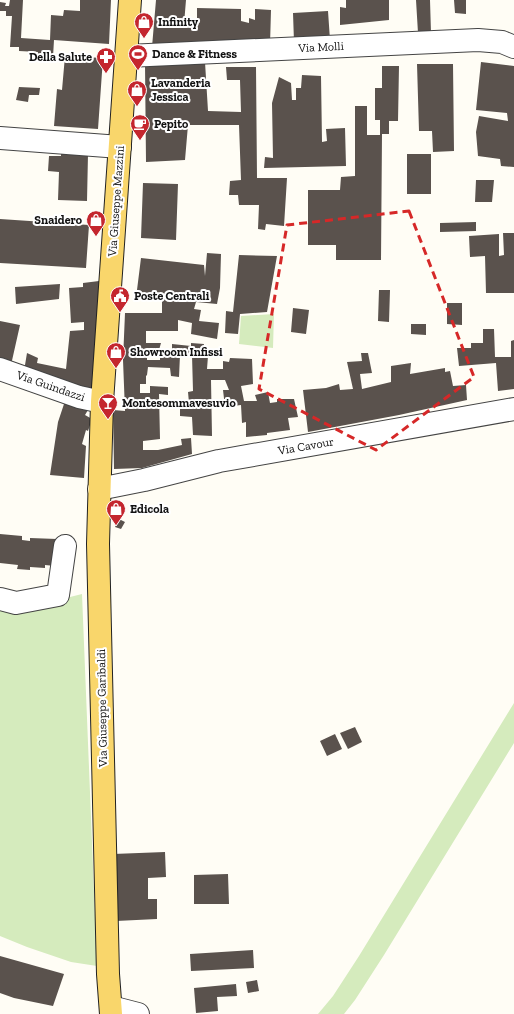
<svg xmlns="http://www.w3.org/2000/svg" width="514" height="1014" font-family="'Zilla Slab',serif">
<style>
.green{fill:#d5ebbd}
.building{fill:#5a524d}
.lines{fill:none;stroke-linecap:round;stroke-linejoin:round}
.minor-casing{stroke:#444;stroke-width:24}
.major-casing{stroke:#222;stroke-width:24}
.minor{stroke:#fff;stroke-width:22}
.major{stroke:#f9d66b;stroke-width:22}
.marked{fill:none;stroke:#d62828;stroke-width:3;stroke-dasharray:8 5;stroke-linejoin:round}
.labels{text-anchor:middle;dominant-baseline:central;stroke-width:4;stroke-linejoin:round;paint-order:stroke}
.poi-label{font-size:12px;font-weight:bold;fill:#111;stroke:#fff;text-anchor:start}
.street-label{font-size:12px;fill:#111;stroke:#fff}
</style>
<rect width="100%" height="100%" fill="#fffdf5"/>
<path class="green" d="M274,314L273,348L239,344L241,316Z
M82,594L97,966L71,962L27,947L0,936V605L62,599Z
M514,703V743L384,955L355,1000L344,1014H318L333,996L359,956Z"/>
<path class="building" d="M10,0H23L21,38L50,40L51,15L63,16L64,10L80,11V0H111L109,44L54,40L53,57L37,56L38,52L19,51V47H10L12,16H6V11H0V2L6,3L5,6H9Z
M156,0H186L184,24L197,23V8L241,9V21L249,23V18L255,20V9L271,10L270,45L152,47Z
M346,0H389V20L340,25V7L346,8Z
M416,0H430L431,33H418Z
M454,0H466V14L455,13Z
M328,11L330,40L294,42L293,13Z
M65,56L103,58L98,129L54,126L57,89L62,90Z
M205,62L208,111L241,112L240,80H227L226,67H256L257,178H287L284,226L266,224L265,230L258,229L259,205H239L238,195H229L230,181L241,180L239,125H188L185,160L146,162L145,64Z
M481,62L514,66V167L501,166L500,159L478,156L476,132L479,116L508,121L507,113L476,110Z
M417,64H453L454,151L433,152L432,131H419Z
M382,66H399L398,121H389V134H382L381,260H336V245H308V190H340L341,177L355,176V106H367V135H380V120H375V88H382Z
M302,75L321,76L322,142L327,141L326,129L345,128L346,166L264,168L265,157L273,158L272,103L279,77L291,83L292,100H296V88H301Z
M19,87L40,88L39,95H29L28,102L16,100Z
M61,153L88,154L87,201L58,200L59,172L48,171L49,156H61Z
M407,154H431V194H407Z
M476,180H494L492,202H475Z
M143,183L178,184L176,240L141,238Z
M0,219L89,225L86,268L0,263Z
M476,222V231L440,232V223Z
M503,233H514V293H486L485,256L470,257L469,236L499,234V256L504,255Z
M207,253L221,254L220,288L217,304L196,302L194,309L201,310L199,321L219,323L217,339L191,334L192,323L178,320V331H146V343H161L159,350L147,348V360H160V355L172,356V344L191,346V343L204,344L202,356H208L207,369H223V361L229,362L230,358L252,359L253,384L241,386L244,401H257L255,395L268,392L270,403L277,402V399H294L298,417L288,418L290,430L267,433V435L246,437V422L242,423L241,405L225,407L223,390H229L225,380H211L212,436L193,435L192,417L180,416V404L189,403L188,392L193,391L192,355H180L179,377L171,376L170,368L148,367L147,375L146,376V384H140V393H150V386L168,387V395L159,394L160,439L143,441V450H158L182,445L181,439L191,438L192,454L142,468L114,469L113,410L125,411L123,360L125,313H162V300L136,298L141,258L204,265L205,276Z
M239,255L277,256L267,312L240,314L238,334L225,333L226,311L233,312Z
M99,281L95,392L24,371L27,353L38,358L37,363L66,369L70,331L84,330V322L71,323L69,288L83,287V283Z
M60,284L59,299L16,304L15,287Z
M379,290H390L389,322L378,321Z
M447,303H462V325L447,324Z
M293,308L309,310L306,334L291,332Z
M0,321L20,325L11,365L0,362Z
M411,324H426V335L411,334Z
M483,329H494L495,357H511V341L514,340V389L498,391L496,363L459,366L457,348H471V343H483Z
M361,353H368L372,373L360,374L362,389L391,382V366L411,363L410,374L445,368V372L450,371L453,386L466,385L467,400L399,415L308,432L303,390L326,388L339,384L340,390L353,389L347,362L362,361Z
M65,401L88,410L85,415L92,419L88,431L86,430L82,444L86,446L84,478L50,475L58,422Z
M119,519L125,522L121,529L115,527Z
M0,534L22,536V540L30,541V538L57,539L55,566L45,565V568L30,567V570L17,569L18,565L0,563Z
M355,727L362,742L348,749L340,733Z
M335,734L342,749L327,756L320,741Z
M165,852L166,877L148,878V899H157V919L116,921L113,854Z
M228,874L229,904H194V875Z
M253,950L254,968L191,971L190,954Z
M0,956L64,974L53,1006L14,998L0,993Z
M257,980L259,991L248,993L246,982Z
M236,984L237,996L217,997L218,1011L196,1013L194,988Z"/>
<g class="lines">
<defs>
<path id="minor" d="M127,56L478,40L502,42L514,47
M0,138L120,147
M0,369L79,397L102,402
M99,489L144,480L219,461L514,409
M0,599L16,603L58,595L65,546
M111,1007L138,1014"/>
<path id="major" d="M111,1014L108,974L98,544L102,402L130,0"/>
</defs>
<use href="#minor" class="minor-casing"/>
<use href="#major" class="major-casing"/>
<use href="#minor" class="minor"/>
<use href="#major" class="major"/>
</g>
<path class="marked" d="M409,211L474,377L376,450L259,389L287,225Z"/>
<defs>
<symbol id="shop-pin" viewBox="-11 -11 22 30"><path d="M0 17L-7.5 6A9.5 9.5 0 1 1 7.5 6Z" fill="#c4262e" stroke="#fff"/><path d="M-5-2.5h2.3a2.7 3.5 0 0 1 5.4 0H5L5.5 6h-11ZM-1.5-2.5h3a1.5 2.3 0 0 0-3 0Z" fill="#fff"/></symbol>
<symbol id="stadium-pin" viewBox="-11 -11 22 30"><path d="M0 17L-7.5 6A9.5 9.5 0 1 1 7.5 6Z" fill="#c4262e" stroke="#fff"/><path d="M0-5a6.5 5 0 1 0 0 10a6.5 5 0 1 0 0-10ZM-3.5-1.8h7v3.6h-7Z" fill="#fff"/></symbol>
<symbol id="pharmacy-pin" viewBox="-11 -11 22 30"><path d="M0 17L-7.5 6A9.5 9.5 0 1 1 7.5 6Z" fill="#c4262e" stroke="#fff"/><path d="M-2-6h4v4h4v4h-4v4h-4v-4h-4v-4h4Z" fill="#fff"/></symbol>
<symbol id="cafe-pin" viewBox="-11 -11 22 30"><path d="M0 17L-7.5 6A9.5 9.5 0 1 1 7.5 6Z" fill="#c4262e" stroke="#fff"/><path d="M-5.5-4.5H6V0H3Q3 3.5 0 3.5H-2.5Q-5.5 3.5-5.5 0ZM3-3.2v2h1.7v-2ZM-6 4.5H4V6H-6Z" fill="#fff"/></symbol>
<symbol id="civic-pin" viewBox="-11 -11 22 30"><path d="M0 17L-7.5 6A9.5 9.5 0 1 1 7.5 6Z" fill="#c4262e" stroke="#fff"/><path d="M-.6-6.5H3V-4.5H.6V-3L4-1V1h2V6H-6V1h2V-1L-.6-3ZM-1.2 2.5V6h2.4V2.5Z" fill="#fff"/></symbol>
<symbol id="bar-pin" viewBox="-11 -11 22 30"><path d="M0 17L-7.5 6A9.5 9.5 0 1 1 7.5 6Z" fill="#c4262e" stroke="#fff"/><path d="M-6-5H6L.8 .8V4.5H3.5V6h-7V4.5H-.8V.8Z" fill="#fff"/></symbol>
</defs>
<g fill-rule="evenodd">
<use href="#shop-pin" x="133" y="11" width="22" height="30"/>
<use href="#stadium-pin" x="127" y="43" width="22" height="30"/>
<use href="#pharmacy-pin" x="95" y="46" width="22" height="30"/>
<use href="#shop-pin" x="126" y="79" width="22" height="30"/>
<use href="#cafe-pin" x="129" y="113" width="22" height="30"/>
<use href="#shop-pin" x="85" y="209" width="22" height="30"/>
<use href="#civic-pin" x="109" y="285" width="22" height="30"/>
<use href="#shop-pin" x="105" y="341" width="22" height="30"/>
<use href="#bar-pin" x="97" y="392" width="22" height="30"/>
<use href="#shop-pin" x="105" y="498" width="22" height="30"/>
</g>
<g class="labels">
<g class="poi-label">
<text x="158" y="22">Infinity</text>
<text x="152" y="54">Dance &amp; Fitness</text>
<text x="92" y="57" text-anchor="end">Della Salute</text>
<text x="151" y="83">Lavanderia<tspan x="151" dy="14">Jessica</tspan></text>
<text x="154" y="124">Pepito</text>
<text x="82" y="220" text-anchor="end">Snaidero</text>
<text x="134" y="296">Poste Centrali</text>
<text x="130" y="352">Showroom Infissi</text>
<text x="122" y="403">Montesommavesuvio</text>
<text x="130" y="509">Edicola</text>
</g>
<g class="street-label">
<text transform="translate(321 47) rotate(-3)">Via Molli</text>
<text transform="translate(116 201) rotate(-86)">Via Giuseppe Mazzini</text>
<text transform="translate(51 386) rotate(19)">Via Guindazzi</text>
<text transform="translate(306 446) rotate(-10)">Via Cavour</text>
<text transform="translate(102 708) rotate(-91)">Via Giuseppe Garibaldi</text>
</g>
</g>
</svg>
